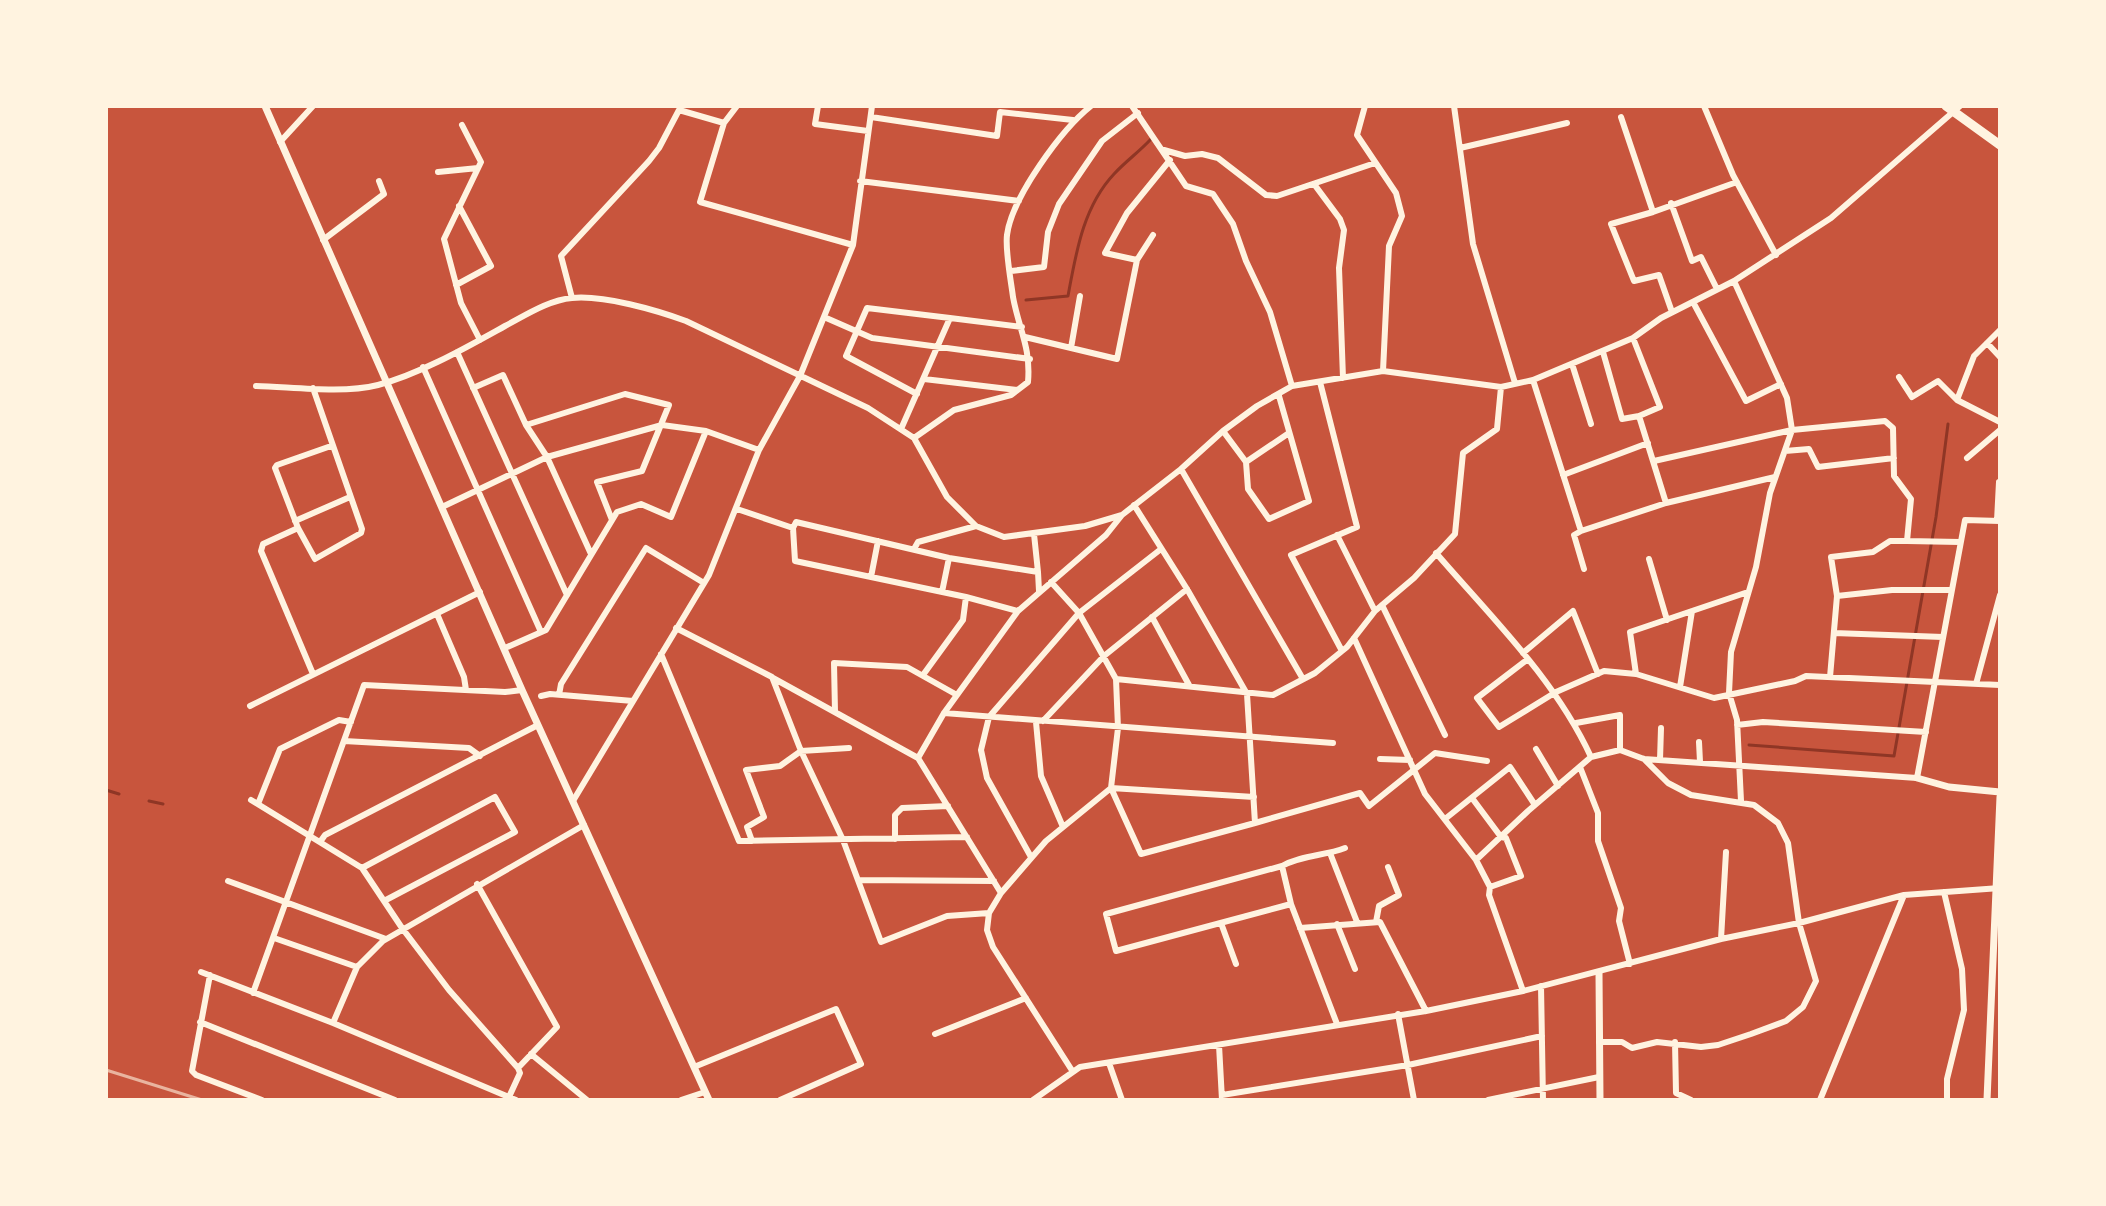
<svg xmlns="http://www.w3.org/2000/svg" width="2106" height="1206" font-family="'Source Serif 4',serif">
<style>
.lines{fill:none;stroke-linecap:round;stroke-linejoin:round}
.stream{stroke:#8f3625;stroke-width:3}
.minor{stroke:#fff3e0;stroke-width:6}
.tertiary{stroke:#fff3e0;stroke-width:7}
.primary{stroke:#fff3e0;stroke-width:9}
.rail{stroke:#e9b49f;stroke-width:3}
</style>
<rect width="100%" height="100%" fill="#c8553d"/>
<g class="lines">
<path class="stream" d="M1026,300L1068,296C1076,253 1083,207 1114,174C1126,161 1139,152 1151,139
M1749,745L1894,756L1936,517L1948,424
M106,790L119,794
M149,801L163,804"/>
<path class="minor" d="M737,106L724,123L700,202L853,245
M818,106L815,124L868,131
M1132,106L1186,186L1213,194L1233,224L1246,261L1270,312L1292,386
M1365,106L1357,135L1396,193L1402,216L1389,246L1383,371
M1454,106L1473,244L1515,383
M1704,106L1733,175L1776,255
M871,117L997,136L1000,112L1073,120
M1621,117L1653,212L1737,182
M462,125L481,162L444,239L461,303L480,340
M280,142L313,106
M1460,148L1567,123
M1164,150L1185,156L1202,154L1218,158L1266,195L1277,196L1375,163
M438,172L478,168
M860,181L1019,201
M1314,184L1340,219L1344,230L1339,268L1343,378
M1671,203L1692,261L1701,257L1717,289
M1653,212L1611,224L1634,281L1659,275L1672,312
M1153,235L1137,260L1105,253L1127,213L1170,160
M323,240L384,194L379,181
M1011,271L1044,267L1048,232L1059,204L1102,141L1138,113
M1734,281L1787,398L1792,430L1770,493L1756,567L1731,652L1729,693L1737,720L1741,801
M456,285L491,266L459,206
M572,298L561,256L649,161L659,148L679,110L724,123
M1693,302L1746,401L1781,384
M824,317L872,338L1030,359
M950,318L1022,327
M2000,330L1974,356L1957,400L2000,422
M1025,337L1117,359L1137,260
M1633,338L1660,407L1639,416
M1987,343L2000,357
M1071,348L1080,296
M457,352L567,595
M1603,352L1622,419L1639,416L1666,503
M1572,364L1591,424
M423,367L541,632
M1899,377L1912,397L1938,381L1957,400
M924,379L1017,390
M1533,380L1581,531
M1320,382L1357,527L1291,555L1342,651
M256,386C293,387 342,394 378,385C420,374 467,347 505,326C526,315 549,300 572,298C604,295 656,310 686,321L868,408L914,438L947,497L976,526L1004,537L1085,526L1122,515
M313,388L362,529L361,533L315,559L298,528L275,468L277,465L331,446
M473,388L503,375L526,425L625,394L669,405L642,471L597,482L612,520
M526,425L547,457L591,554
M901,429L950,318L867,308L846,356L917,394
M1223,431L1246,462L1248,489L1269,519L1309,501L1279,396
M914,438L954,410L1011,395L1028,382C1031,347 1019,330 1013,297C1011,281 1005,250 1007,235C1012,197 1062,129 1091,106
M1785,451L1809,449L1818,467L1894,458
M1967,458L2000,430
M1654,461L1792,430L1885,421L1893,428L1894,476L1911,499L1907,541L1960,542
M1246,462L1289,433
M1181,469L1303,679
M1563,475L1648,443
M442,507L547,457L662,425L706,431L759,450
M737,509L793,528L796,522L949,558L1038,572L1039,591
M295,521L350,497
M1997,521L1999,482
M298,528L263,544L261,551L313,674
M793,528L795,561L966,597L1018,611
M1034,534L1038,572
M1337,535L1375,611
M914,549L918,542L976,526
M1436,553C1492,618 1555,679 1591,757
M1649,559L1667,620
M1584,569L1574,535L1581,531L1666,503L1775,477
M871,577L878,541
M1051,582L1079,613L1116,679L1118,728L1111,788L1141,854L1255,823L1247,694L1187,589L1134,505
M942,592L949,558
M1837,596L1892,590H1952
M1382,605L1445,735
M437,614L464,677L466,690
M1152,617L1189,685
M676,628L772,677L801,751L843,840L881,942L947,916L989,913
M1834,633L1943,637
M1354,638L1425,794L1476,860L1490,887L1489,895L1523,991
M505,648L546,630L617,512L641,504L671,517L706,431
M1523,653L1573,611L1598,674
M661,654L739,841L967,837
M1528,659L1477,698L1499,727L1556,692L1604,671L1636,674L1714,698L1795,681L1806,676L2000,685
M1636,674L1630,632L1748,592
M923,675L963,620L966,597
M1830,677L1837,596L1831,557L1873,552L1890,541H1907
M773,678L918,758L1001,893
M1116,679L1273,695L1315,673L1347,647L1375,611L1414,578L1455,534L1463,453L1497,429L1501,387
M1976,684L2000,595
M1680,687L1692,611
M559,695L561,684L646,548L704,583
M541,696L550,694L633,701
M250,706L480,592
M835,712L834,663L907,667L957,695
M944,713L1333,743
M1043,721L1104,656L1187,589
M1036,722L1041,776L1063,827
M1576,723L1620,715V750
M1737,725L1763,722L1926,732
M344,741L469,748L480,756
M1699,742L1700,762
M1536,749L1558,786
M918,758L944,713L1018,611L1106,535L1122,515L1181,469L1223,431L1257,406L1292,386L1383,371L1501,387L1533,380L1633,338L1661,318L1734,281L1831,218L1960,106
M1380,759L1410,760
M1660,760L1661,728
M1580,767L1598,813V841L1621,908L1619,921L1630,964
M1472,798L1501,837L1506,838L1521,876L1490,887
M251,800L362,868L402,928L449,990L518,1068
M573,801L709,575L759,450L800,376L853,245L872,106
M258,804L280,749L339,720L351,722
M1445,819L1510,767L1535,805
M1255,823L1360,793L1369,806L1435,753L1487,761
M895,839V815L902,808L948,806
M752,841L747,827L764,817L746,770L780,766L801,751L849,748
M320,842L325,835L538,725
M1330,853L1357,922
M1031,857L987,778L981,750L989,717L1079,613L1161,549
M1476,860L1528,811L1591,757L1620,750L1644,759L1917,778L1965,520L2000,521
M1282,866L1291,904L1116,951L1106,914L1282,866C1301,855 1325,856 1345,848
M362,868L495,797L515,832L384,901
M858,880L994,881
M228,881L386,939
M477,884L557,1027L518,1068L520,1073L509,1097
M1944,892L1962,969L1964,1010L1947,1079V1100
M1291,904L1337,1024
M1376,922L1379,906L1399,895L1388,867
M1221,923L1236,964
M1337,924L1355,969
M1300,928L1380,922L1426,1011
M274,938L357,967
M1721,939L1726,852
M201,972L333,1023L516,1100
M210,975L192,1071L196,1075L262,1100
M1541,986L1543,1100
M253,993L364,685L505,692L522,690
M1398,1014L1414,1100
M200,1022L395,1100
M333,1023L357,967L383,941L584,825
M935,1034L1026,998
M1599,1042H1622L1632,1048L1657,1042L1701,1047L1718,1045L1751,1034L1786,1021L1803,1007L1816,981L1799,923L1788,843L1778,823L1754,805L1691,795L1668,783L1644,759
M1675,1042L1676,1093L1691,1100
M1219,1045L1222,1100
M531,1054L587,1100
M1109,1063L1122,1100
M694,1067L836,1009L861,1064L780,1100
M1073,1072L993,947L987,930L989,913L1001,893L1046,841L1111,788L1254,797
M1222,1095L1408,1065L1542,1036
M681,1100L705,1092
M1033,1100L1080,1067L1426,1011L1523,991L1721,939L1799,923L1904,895L2000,888
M1488,1100L1599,1077
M1820,1100L1904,895"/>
<path class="tertiary" d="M265,106L522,690L709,1100
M1917,778L1949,787L2000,792
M1599,973L1600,1100
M1987,1100L2000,797"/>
<path class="primary" d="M1946,106L2000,145"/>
<path class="rail" d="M106,1070L202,1100"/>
</g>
<rect width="2106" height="1206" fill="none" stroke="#fff3e0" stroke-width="216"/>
</svg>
